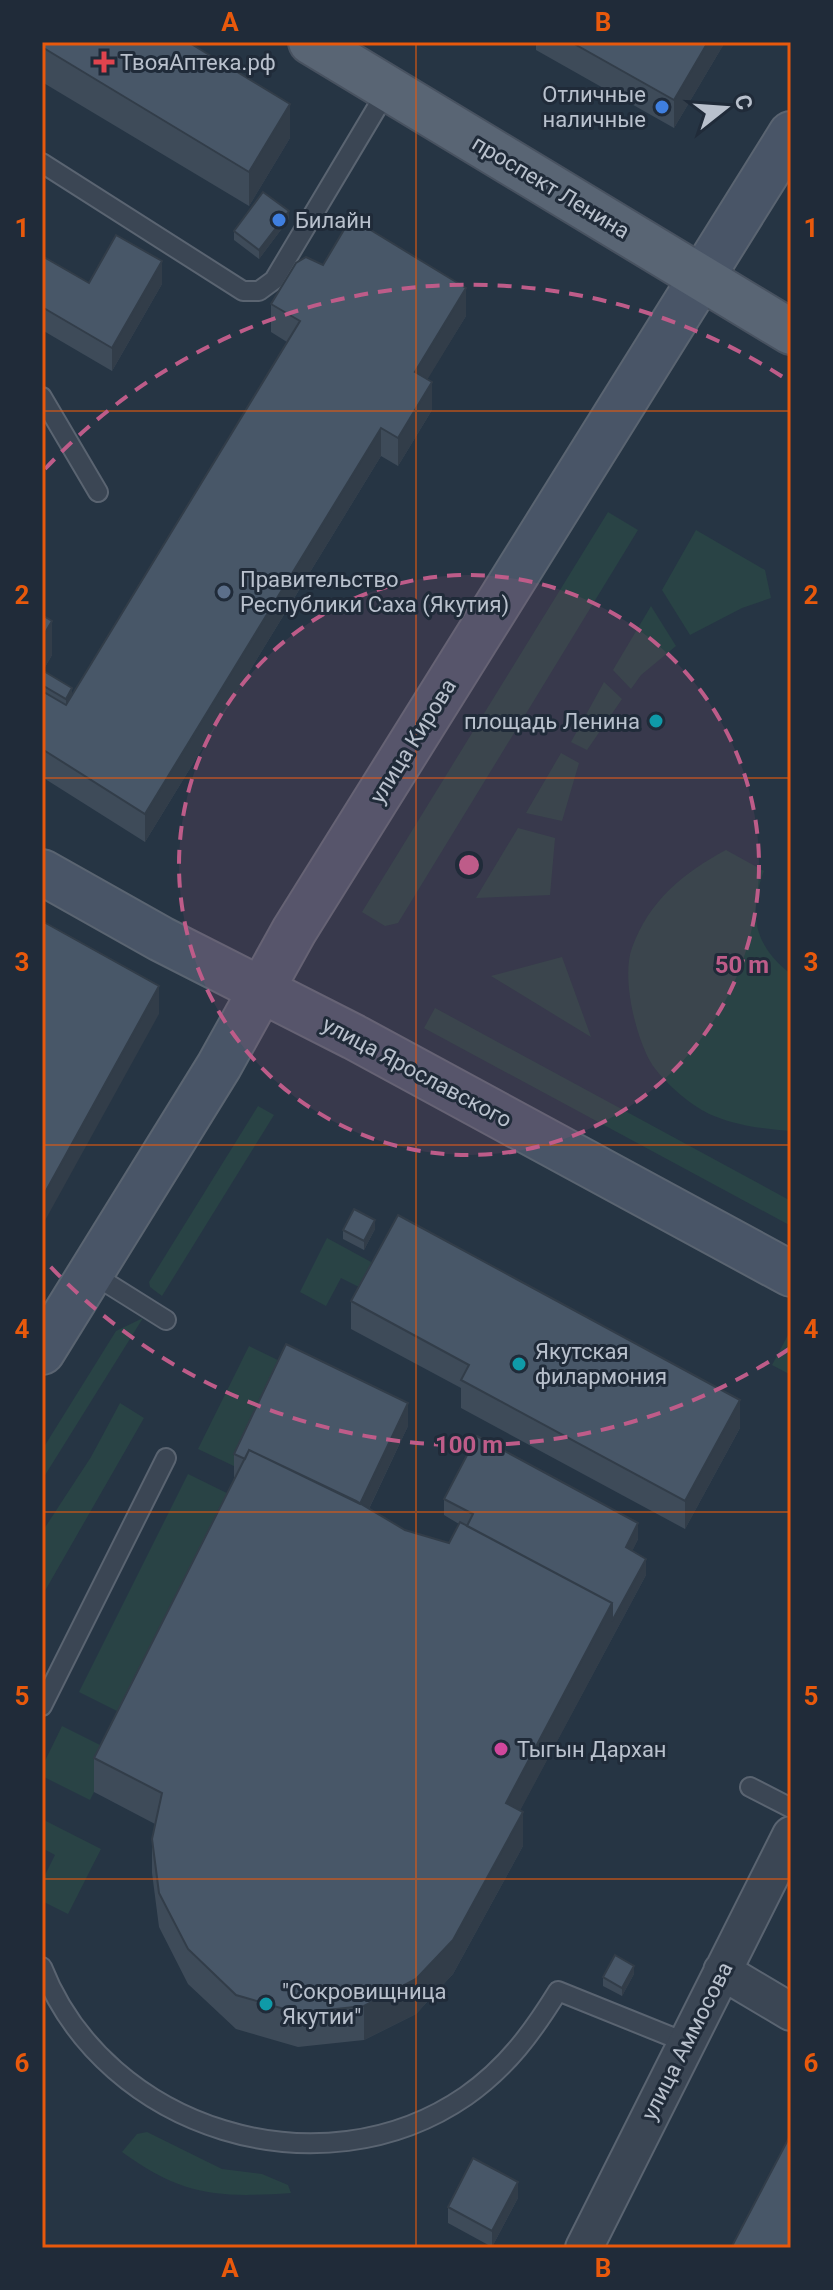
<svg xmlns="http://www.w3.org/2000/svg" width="833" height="2290" font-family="Roboto,sans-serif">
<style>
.green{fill:#294345}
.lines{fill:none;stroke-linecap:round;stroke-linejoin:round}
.lane-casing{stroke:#5a6471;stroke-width:22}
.street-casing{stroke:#5a6471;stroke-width:40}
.secondary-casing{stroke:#5a6471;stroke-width:48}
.primary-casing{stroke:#485260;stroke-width:48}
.lane{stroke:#3b4654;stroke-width:18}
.street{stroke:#3b4654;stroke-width:36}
.secondary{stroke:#495567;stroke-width:44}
.primary{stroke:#596574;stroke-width:44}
.wall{fill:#3e4b59}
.shaded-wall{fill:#323d49}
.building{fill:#485768;stroke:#323d49;stroke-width:2}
.grid{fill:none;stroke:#e8590c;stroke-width:2;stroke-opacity:0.55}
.ring{fill:none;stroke:#be5c89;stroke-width:4;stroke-dasharray:14 10}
.health-dot{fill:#e0444e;stroke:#202b39;stroke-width:3}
.shop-dot{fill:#3f7fe0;stroke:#202b39;stroke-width:3}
.service-dot{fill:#5c6f8a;stroke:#202b39;stroke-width:3}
.culture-dot{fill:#0f9aa8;stroke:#202b39;stroke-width:3}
.hotel-dot{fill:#d1479c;stroke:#202b39;stroke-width:3}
.labels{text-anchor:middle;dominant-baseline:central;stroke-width:6;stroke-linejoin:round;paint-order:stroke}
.poi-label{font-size:22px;fill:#b9c1cd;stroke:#202b39;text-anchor:start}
.street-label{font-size:22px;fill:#b9c1cd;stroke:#202b39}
.centre{fill:#be5c89;stroke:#202b39;stroke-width:4}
.ring-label{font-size:24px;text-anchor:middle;font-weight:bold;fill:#be5c89;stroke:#202b39;stroke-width:6;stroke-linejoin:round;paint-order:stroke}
.neatline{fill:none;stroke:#e8590c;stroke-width:3}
.grid-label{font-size:26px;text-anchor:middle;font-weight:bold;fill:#e8590c}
</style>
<rect width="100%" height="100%" fill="#263544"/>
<path class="green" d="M608,512L638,530L398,923L385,926L362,912Z
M696,530L765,570L771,598L742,608L690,635L662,590Z
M651,606L676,646L641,675L631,689L613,670Z
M604,682L622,699L587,750L571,742Z
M561,753L579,763L562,821L526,813Z
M518,828L555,838L550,895L476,898Z
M726,850L764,871C748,913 754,946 791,974V1131C764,1129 739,1126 714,1116C692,1107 667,1085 653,1066C636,1040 621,977 632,948C649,901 683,873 726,850Z
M562,957L591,1037L491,976Z
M435,1008L791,1201V1226L424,1028Z
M258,1106L274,1115L162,1296L150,1287L149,1282Z
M327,1238L384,1269L371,1293L341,1278L326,1306L300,1292Z
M143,1318L42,1480V1450L116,1331Z
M788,1335L791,1337V1375L772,1365Z
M249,1346L288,1365L238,1468L198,1449Z
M120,1403L144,1418L42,1596V1532L91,1457Z
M188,1474L241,1500L131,1718L79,1692Z
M62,1726L114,1752L90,1800L42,1776V1767Z
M42,1819L101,1849L68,1914L42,1901V1881L55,1855L42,1848Z
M147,2132L222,2169L262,2174L288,2185L291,2193C219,2198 182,2196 122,2152L137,2134Z"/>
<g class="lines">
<defs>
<path id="lane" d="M42,163L243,291H259L274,280L388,89
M42,397L98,492
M91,1273L166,1320
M42,1706L166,1458
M750,1787L791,1808
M42,1967C106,2130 321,2196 466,2096C507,2067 532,2033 558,1991L687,2043"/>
<path id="street" d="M722,1971L791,2012
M584,2248L791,1835"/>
<path id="secondary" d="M42,872L161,939L354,1037L791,1274
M42,1352L219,1066L294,931L791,134"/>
<path id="primary" d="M311,42L791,332"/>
</defs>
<use href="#lane" class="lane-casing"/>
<use href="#street" class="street-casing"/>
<use href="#secondary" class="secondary-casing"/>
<use href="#primary" class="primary-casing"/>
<use href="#lane" class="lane"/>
<use href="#street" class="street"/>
<use href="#secondary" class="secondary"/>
<use href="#primary" class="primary"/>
</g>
<path class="wall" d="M42,42L290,138L249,206L42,82Z
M536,42H725L674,128L536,50Z
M289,219L259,259L234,240V231Z
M42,256L89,283L162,284L112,371L42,330Z
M323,265L466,316L427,379L432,410L398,466L381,456L145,842L42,777V615L52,655L45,667V672L72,695L287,342L271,332V304Z
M375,1229L364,1250L343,1239V1230Z
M351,1301L740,1428L685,1529L461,1408V1388L351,1329Z
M408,1426L369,1509L405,1530L449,1543L459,1524L444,1515V1499L638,1539L632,1551L646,1575L520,1810L523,1846L453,1974L416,2014L364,2040L298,2047L236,2029L188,1984L159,1927L152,1873V1839L155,1824L94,1792V1758L235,1478L234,1477V1454Z
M634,1974L622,1996L603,1986V1977Z
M518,2198L492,2247L448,2223V2207Z"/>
<path class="shaded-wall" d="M708,42H725L674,128V100Z
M290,104V138L249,206V172Z
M289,211V219L259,259V250Z
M162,261V284L112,371V348Z
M466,288V316L415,400V372Z
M432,382V410L398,466V438Z
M381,428V456L145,842V814Z
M52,621V655L45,667V687L42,685V638Z
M72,688V723L66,733V699Z
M159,986V1014L42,1226V1198Z
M375,1220V1229L364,1250V1241Z
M740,1400V1428L685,1529V1501Z
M408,1403V1426L356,1536V1513Z
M638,1523V1539L626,1564V1547Z
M646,1559V1575L506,1837V1803L612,1603Z
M523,1812V1846L453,1974L416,2014L364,2040V2006Z
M634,1966V1974L622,1996V1988Z
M518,2182V2198L492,2247V2231Z"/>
<path class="building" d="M42,42H188L290,104L249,172L42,47Z
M571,42H708L674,100Z
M263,192L289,211L259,250L234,231Z
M351,218L466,288L415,372L432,382L398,438L381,428L145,814L42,749V691L66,705L300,321L271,304L296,263L306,257L323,265Z
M116,235L162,261L112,348L42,307V256L89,283Z
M42,615L52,621L42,638Z
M42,670L72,688L66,699L42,685Z
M42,921L159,986L42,1198Z
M354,1209L375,1220L364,1241L343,1230Z
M398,1215L740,1400L685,1501L461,1380L469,1365L351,1301Z
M286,1344L408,1403L360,1504L249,1450L245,1459L234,1454Z
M477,1436L638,1523L626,1547L646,1559L612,1621V1603L467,1526L473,1514L444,1499Z
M249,1450L356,1501L405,1530L449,1543L460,1522L612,1603L506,1803L523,1812L453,1940L416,1979L364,2006L298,2013L236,1995L188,1949L159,1893L152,1839L162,1793L94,1758Z
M615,1955L634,1966L622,1988L603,1977Z
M791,2134V2248H731Z
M473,2158L518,2182L492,2231L448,2207Z"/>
<path class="grid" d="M416,42V2248M42,411H791M42,778H791M42,1145H791M42,1512H791M42,1879H791"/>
<circle cx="469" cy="865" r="290" fill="#be5c89" fill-opacity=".12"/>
<g class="ring">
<circle cx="469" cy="865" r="290"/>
<path d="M789 1349A580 580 0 0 1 45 1261M45 469A580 580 0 0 1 789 381"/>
</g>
<path class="health-dot" d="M100 50h8v8h8v8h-8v8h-8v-8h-8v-8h8z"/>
<g class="shop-dot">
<circle cx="662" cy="107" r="8"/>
<circle cx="279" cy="220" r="8"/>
</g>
<circle class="service-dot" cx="224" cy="592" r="8"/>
<g class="culture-dot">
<circle cx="656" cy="721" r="8"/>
<circle cx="519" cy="1364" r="8"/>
<circle cx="266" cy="2004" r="8"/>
</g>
<circle class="hotel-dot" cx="501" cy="1749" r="8"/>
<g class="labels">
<g class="poi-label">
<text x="120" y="62">ТвояАптека.рф</text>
<text x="646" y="94" text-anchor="end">Отличные<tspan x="646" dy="25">наличные</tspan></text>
<text x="295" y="220">Билайн</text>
<text x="240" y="579">Правительство<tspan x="240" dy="25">Республики Саха (Якутия)</tspan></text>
<text x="640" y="721" text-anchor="end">площадь Ленина</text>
<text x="535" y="1351">Якутская<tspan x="535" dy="25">филармония</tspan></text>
<text x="517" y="1749">Тыгын Дархан</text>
<text x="282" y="1991">"Сокровищница<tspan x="282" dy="25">Якутии"</tspan></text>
</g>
<g class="street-label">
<text transform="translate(551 187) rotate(31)">проспект Ленина</text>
<text transform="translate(413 741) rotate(-58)">улица Кирова</text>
<text transform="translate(417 1072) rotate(28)">улица Ярославского</text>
<text transform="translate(687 2041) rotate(-63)">улица Аммосова</text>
</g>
</g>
<circle cx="469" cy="865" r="12" class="centre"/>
<g class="ring-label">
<text x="742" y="973">50 m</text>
<text x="469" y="1453">100 m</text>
</g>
<rect width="833" height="2290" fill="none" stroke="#202b39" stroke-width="88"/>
<g transform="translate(725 108) rotate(73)" stroke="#202b39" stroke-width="6" paint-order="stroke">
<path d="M0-6L14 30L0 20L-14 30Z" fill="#b9c1cd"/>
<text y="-12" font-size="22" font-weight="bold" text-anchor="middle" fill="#b9c1cd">С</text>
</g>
<rect x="44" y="44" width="745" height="2202" class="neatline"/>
<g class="grid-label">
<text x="230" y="31">A</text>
<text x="603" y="31">B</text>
<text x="22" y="237">1</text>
<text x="811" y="237">1</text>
<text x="22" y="604">2</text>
<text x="811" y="604">2</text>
<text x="22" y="971">3</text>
<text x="811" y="971">3</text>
<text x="22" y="1338">4</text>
<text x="811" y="1338">4</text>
<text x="22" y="1705">5</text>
<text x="811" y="1705">5</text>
<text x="22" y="2072">6</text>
<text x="811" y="2072">6</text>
<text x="230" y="2277">A</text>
<text x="603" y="2277">B</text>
</g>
</svg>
